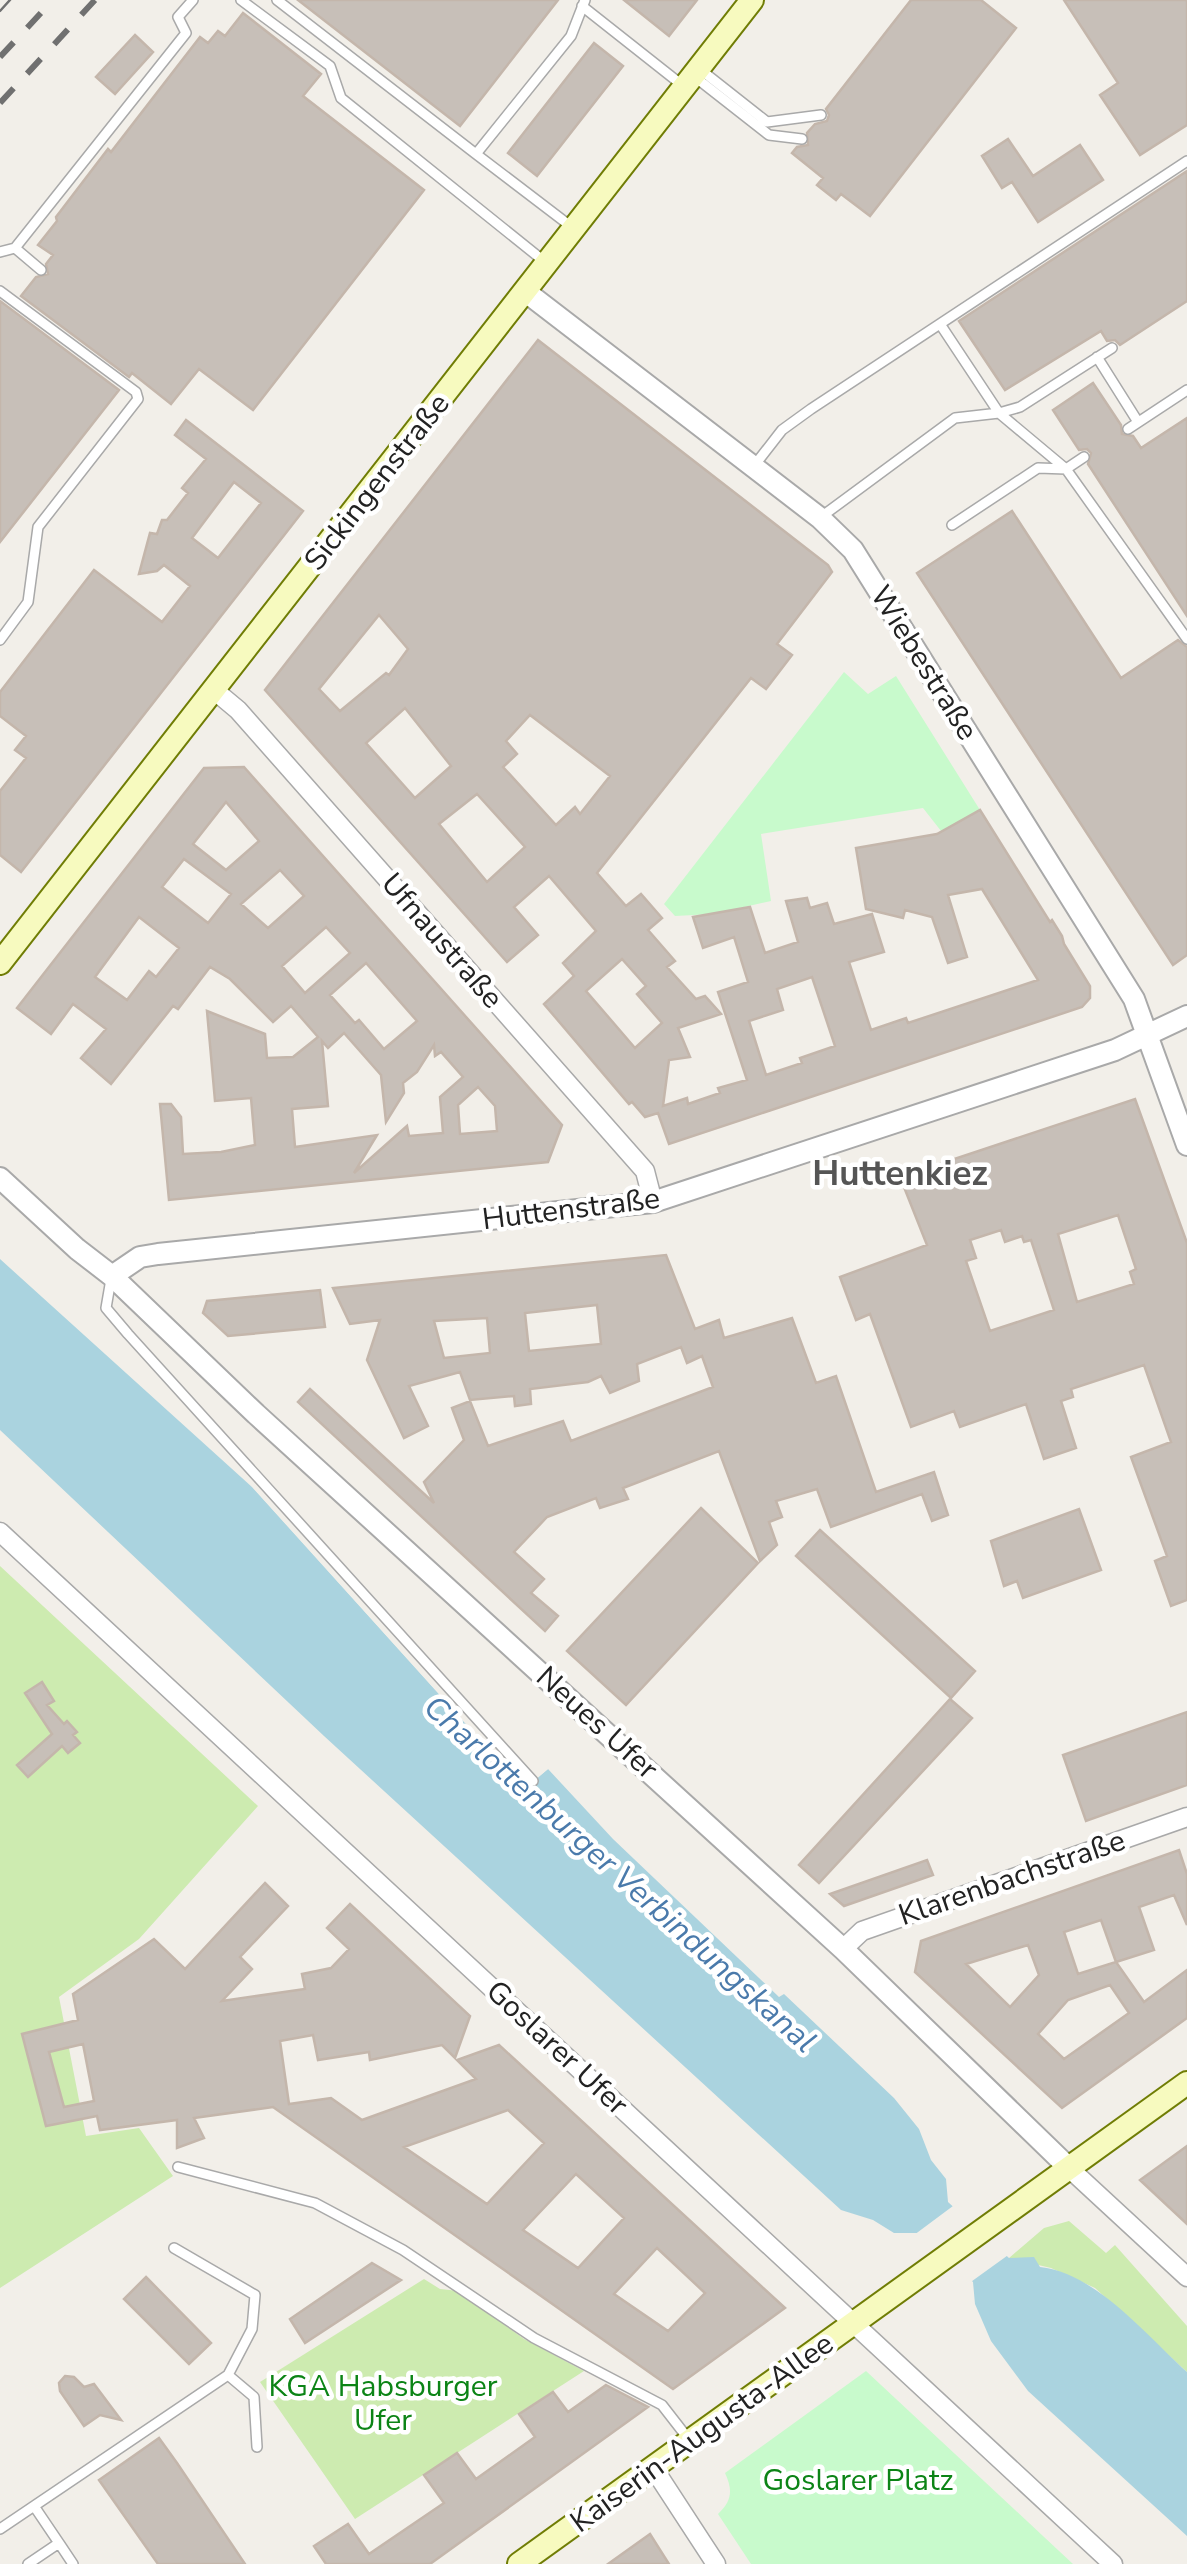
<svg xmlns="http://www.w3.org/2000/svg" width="1187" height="2564" font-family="'Nunito Sans',sans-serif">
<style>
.grass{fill:#cdebb0}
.park{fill:#c8facc}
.water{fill:#aad3df}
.pier{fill:#f2efe9}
.building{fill:#c7bfb8;stroke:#c4b6ab;stroke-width:2.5;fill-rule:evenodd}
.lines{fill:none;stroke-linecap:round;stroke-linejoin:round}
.service-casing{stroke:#a9a9a9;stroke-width:12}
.minor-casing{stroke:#a9a9a9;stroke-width:21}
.tertiary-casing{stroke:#a9a9a9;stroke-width:24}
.secondary-casing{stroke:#707d05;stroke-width:26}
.service{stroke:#fff;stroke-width:9}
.minor{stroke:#fff;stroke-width:18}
.tertiary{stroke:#fff;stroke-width:20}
.secondary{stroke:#f7fabf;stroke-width:22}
.tram{stroke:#707070;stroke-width:2.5}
.rail{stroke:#707070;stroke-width:6;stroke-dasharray:20 20;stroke-linecap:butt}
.labels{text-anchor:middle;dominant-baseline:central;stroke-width:9;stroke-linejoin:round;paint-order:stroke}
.street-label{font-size:30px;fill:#222;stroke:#fff}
.park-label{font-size:30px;fill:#0c8416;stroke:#fff}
.water-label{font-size:32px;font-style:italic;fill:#4a7aab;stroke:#fff}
.quarter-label{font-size:35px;font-weight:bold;fill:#555;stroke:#fff}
</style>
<rect width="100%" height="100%" fill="#f2efe9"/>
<path class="grass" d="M0,1566L258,1806L139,1939L59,1997L86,2136L139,2128L173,2176L0,2288Z
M1069,2221L1106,2253L1115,2245L1187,2326V2372L1095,2288L1051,2268L1009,2258L1044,2228Z
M424,2279L440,2289L459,2291L524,2339L584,2371L355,2519L260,2382Z"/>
<path class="park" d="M844,672L868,694L896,676L980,810L952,825L945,836L923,808L761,834L771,901L713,914L675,916L664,904Z
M866,2371L1073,2564H751L718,2514C732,2501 733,2490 725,2473Z"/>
<path class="water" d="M0,1259L252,1487L494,1755L489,1758L520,1792L548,1769L613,1839L779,1997L784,1994L894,2098L919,2129L931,2160L946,2179L948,2202L1009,2258L1034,2257L1040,2267C1096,2273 1147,2336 1187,2372V2536L1028,2391L991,2341L975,2304L973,2282L921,2233H894L873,2220L841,2210L324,1736L0,1430Z"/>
<path class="pier" d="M220,1451L256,1483L497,1751L496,1759L520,1786L544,1765L548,1769L520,1793L489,1759L493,1754Z
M957,2203L1011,2253L968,2284L919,2237L910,2238Z"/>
<path class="building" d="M298,0H558L460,126Z
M624,0H697L669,36Z
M911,0H981L1016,28L870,216L841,194L836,200L817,185L823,178L792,153L797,147L808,145L807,133L815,124L827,121L829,115L826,109Z
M1064,0H1187V125L1140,155L1100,95L1118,83Z
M243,13L321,74L303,96L424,190L253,410L199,369L171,404L132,373L129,377L21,296L36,277L48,274L46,264L53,255L38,245L57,221L56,217L108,149L111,152L200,37L208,43L218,31L225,36Z
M135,35L153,52L115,94L96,77Z
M594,43L623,66L537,176L508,153Z
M1008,139L1033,176L1080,145L1103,180L1038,222L1012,182L1002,188L982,156Z
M1187,171V301L1120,345L1115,340L1107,341L1101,331L1005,390L959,321Z
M0,301L119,390L0,542Z
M538,340L828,565L832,572L777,644L792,655L766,689L751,678L597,873L626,906L641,894L662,918L648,930L675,961L667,967L696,999L705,996L721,1014L678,1028L690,1057L669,1060L663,1106L687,1098L688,1104L720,1093L718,1088L747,1080L718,992L748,982L734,937L703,948L693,917L750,907L765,953L798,942L786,901L807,898L810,908L827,903L834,924L872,914L884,952L849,962L871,1030L906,1018L908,1023L1038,980L982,889L948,895L967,957L948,963L932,917L905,910L903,918L866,909L856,848L937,834L980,810L1050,922L1052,920L1062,936L1064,944L1090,986V998L1082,1007L669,1144L658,1113L645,1117L632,1102L629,1104L544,1004L574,976L563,963L596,931L549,876L514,907L538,935L507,962L265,690ZM379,615L408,649L389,675L386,673L340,711L319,689ZM405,708L451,766L415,798L366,743ZM530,715L610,776L580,814L575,807L556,825L503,767L517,754L506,741ZM477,794L525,847L487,882L439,824ZM622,959L646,986L637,994L662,1023L635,1048L586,991ZM812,977L835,1046L800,1058L802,1063L766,1075L749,1021L783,1010L777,989Z
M1093,383L1121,425L1122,434L1133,436L1141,448L1187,418V616L1088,464L1091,453L1087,449L1079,450L1053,410Z
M186,420L303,511L21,872L0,855V791L26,758L15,750L26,736L0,716V692L94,570L162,622L190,586L164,565L157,571L139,574L150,533L157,534L162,520H167L188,493L182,488L206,459L175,435ZM234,482L261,503L218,558L192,538Z
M1012,511L1121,678L1178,640L1187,647V955L1173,965L917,573Z
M244,767L562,1125L548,1162L169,1200L160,1104H171L181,1117L183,1154L221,1152L255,1145L251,1098L215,1101L207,1011L265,1034L267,1058L293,1057L318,1037L291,1006L273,1022L230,979L210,967L178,1009L173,1006L111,1084L81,1058L106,1029L73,1004L51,1034L17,1008L204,768ZM226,802L259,841L226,870L193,844ZM184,859L231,894L208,923L162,887ZM280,870L304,896L268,928L241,904ZM139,917L179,948L156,977L149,971L127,1000L95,977ZM326,927L350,953L305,993L282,966ZM366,963L417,1021L384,1049L359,1020L355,1023L330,995ZM344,1033L381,1075L386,1122L404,1093L403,1083L417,1072L434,1045L435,1056L441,1052L463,1077L440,1097L443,1133L409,1136L407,1126L354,1173L377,1135L295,1147L292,1109L328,1106L322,1041L328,1048ZM478,1087L495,1106L497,1131L460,1134L458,1105Z
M1135,1099L1187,1243V1600L1171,1606L1155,1561L1167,1556L1131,1457L1171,1442L1144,1365L1071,1389L1073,1397L1061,1401L1076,1448L1044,1459L1026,1404L960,1427L954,1411L911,1427L870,1314L856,1320L840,1277L927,1245L900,1177ZM1118,1215L1136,1269L1130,1272L1134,1284L1077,1302L1058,1234ZM1001,1230L1005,1242L1022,1236L1024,1242L1031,1240L1054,1310L990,1331L966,1261L976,1258L970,1240Z
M666,1255L695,1329L719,1320L724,1338L792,1318L816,1383L836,1376L876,1492L934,1472L948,1515L932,1521L922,1494L831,1527L817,1489L776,1501L782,1517L769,1522L777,1545L760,1561L719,1451L623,1488L628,1499L600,1508L596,1498L547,1517L514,1552L544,1579L531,1593L558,1616L545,1631L298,1402L310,1389L434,1503L424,1482L464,1440L452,1408L470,1401L488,1446L563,1421L571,1441L713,1387L702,1356L687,1363L681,1347L637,1364L639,1381L610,1393L601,1376L588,1382L530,1389L531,1404L515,1406L514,1396L470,1400L460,1372L409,1386L428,1426L404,1438L367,1360L380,1320L350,1324L333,1288ZM597,1305L601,1344L529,1351L525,1313ZM487,1318L490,1353L444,1358L434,1321Z
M320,1290L325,1327L228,1336L203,1313L207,1301Z
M701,1508L758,1563L626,1705L567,1651Z
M1079,1509L1101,1570L1023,1598L1017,1581L1004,1586L991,1541Z
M820,1530L975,1671L951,1698L796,1556Z
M42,1682L54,1701L47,1705L64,1724L67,1721L77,1732L73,1735L80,1743L68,1753L62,1746L28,1777L17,1765L52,1734L25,1693Z
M950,1699L972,1718L819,1883L799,1865Z
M1187,1712V1785L1086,1821L1063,1755Z
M1179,1850L1187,1874V1925L1174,1895L1139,1907L1154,1950L1116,1962L1144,2002L1187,1970V2018L1062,2108L915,1972L921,1941ZM1101,1920L1116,1962L1078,1974L1064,1932ZM1028,1945L1039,1975L1010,2007L966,1964ZM1110,1985L1129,2013L1064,2059L1038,2034L1068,2000Z
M927,1860L933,1875L844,1906L830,1894Z
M265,1883L288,1906L240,1957L252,1969L222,2001L305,1989L302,1974L331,1968L349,1949L327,1928L350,1904L470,2016L455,2058L442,2045L370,2060L369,2052L318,2060L313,2035L280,2041L289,2104L331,2098L362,2120L476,2079L457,2060L499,2045L785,2308L673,2389L273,2107L194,2118L204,2138L177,2148V2120L100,2130L97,2116L46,2126L22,2034L78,2020L73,1994L154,1939L185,1969ZM83,2044L94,2101L64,2107L49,2052ZM508,2110L544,2143L487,2204L404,2147ZM576,2174L624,2218L578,2268L523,2230ZM657,2248L705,2293L668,2331L614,2294Z
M1187,2146V2224L1140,2180Z
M372,2263L401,2280L305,2343L290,2319Z
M146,2277L211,2343L189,2364L124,2299Z
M65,2376L74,2377L84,2387L94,2384L121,2420L100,2415L84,2426L60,2391L59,2383Z
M606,2385L648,2407L430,2564H326L314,2546L348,2524L369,2554L444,2503L424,2475L457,2453L476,2479L535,2437L519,2414L553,2392L568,2412Z
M159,2438L177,2463L245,2564H158L99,2480Z
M650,2534L669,2564H608Z"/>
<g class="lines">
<defs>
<path id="service" d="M241,0L330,66L341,98L545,262
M277,0L476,154L571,36L585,0
M582,6L682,85
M701,70L767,122L821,115
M695,77L769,135L802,139
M476,154L573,228
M0,252L15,248
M41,270L15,248L186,33L178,17L193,0
M0,291L136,392L138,399L38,527L28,602L0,640
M940,324L999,413L1066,469L1187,639
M1097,357L1138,422
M1128,429L1187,390
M754,466L782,430L811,409L1187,161
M821,517L955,418L999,413L1020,407L1112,348
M952,525L1038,468L1066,469L1084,457
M111,1279L106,1308L128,1334L533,1781
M178,2167L315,2203L403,2250L534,2338L662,2405L690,2441
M228,2375L254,2397L257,2447
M34,2506L59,2543
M0,2529L228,2375L252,2329L255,2295L174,2248
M28,2564L59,2543L73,2564"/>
<path id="minor" d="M214,690L238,710L645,1171L653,1202
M0,1532L1113,2564
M843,1949L862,1931L1187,1817
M1069,2168L1187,2277
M654,2469L716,2564"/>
<path id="tertiary" d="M526,292L820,518L853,550L1134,999L1187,1145
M0,1178L77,1249L112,1276L256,1414L843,1949L1069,2168
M112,1276L140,1257L158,1254L653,1202L1115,1050L1187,1016"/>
<path id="secondary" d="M0,963L752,0
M519,2564L1187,2083"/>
</defs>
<use href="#service" class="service-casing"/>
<use href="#minor" class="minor-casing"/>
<use href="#tertiary" class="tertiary-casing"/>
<use href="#secondary" class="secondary-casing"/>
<use href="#service" class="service"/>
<use href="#minor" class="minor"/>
<use href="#tertiary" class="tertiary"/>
<use href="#secondary" class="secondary"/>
<path class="tram" d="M0,11L10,0"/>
<path class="rail" d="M0,57L53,0
M0,103L95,0"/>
</g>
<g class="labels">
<g class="street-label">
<text transform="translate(377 482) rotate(-52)">Sickingenstraße</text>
<text transform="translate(924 663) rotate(58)">Wiebestraße</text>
<text transform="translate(442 941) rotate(49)">Ufnaustraße</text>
<text transform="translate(571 1209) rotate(-7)">Huttenstraße</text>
<text transform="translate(597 1723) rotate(42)">Neues Ufer</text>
<text transform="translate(1012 1878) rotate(-19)">Klarenbachstraße</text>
<text transform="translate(557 2048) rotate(43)">Goslarer Ufer</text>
<text transform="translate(702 2433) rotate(-36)">Kaiserin-Augusta-Allee</text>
</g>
<g class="park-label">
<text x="383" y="2386">KGA Habsburger<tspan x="383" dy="34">Ufer</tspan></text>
<text x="858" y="2480">Goslarer Platz</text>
</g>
<g class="water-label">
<text transform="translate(620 1874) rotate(42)">Charlottenburger Verbindungskanal</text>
</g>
<g class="quarter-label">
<text x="900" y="1173">Huttenkiez</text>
</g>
</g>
</svg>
